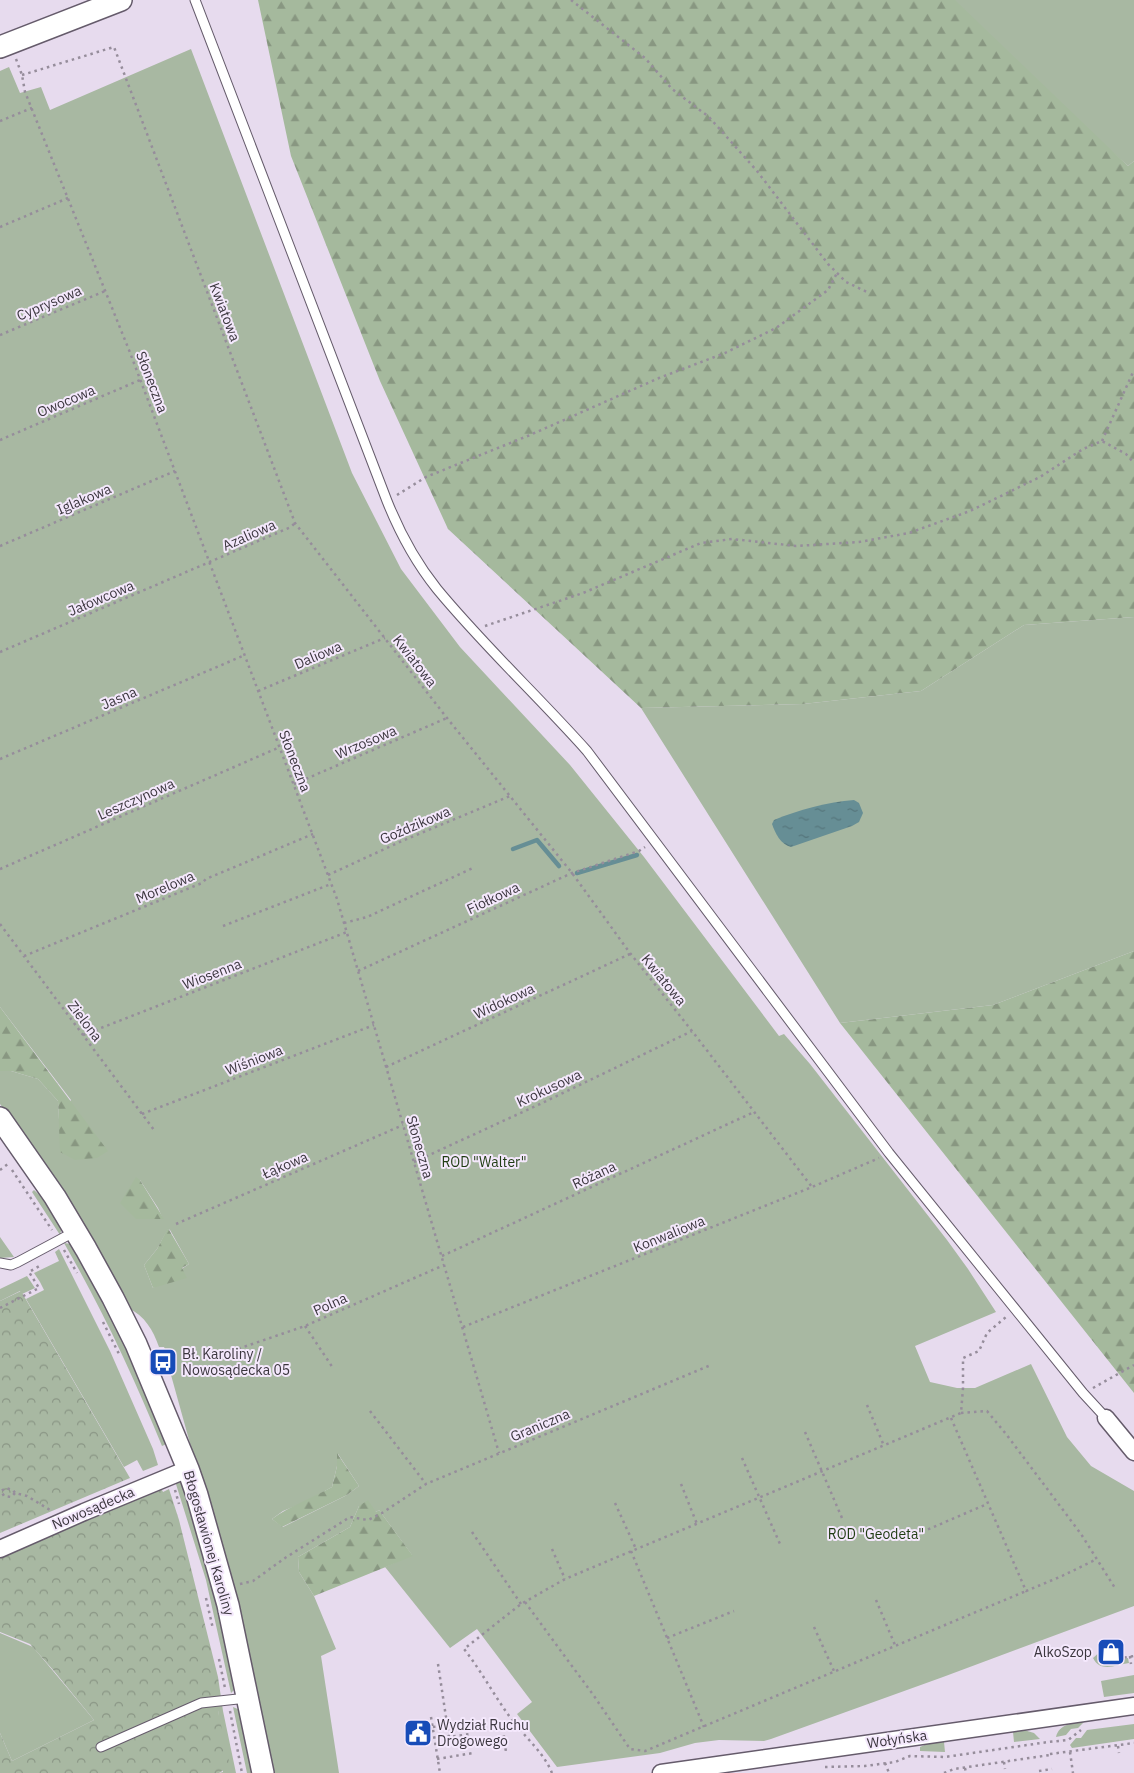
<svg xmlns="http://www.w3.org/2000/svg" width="1134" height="1773" font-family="'IBM Plex Sans',sans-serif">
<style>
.green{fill:#a8b8a2;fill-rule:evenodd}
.forest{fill:url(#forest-firs)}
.park{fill:url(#park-crowns)}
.water{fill:url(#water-ripples)}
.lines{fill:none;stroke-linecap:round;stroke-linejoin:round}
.stream{stroke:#668e95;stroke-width:4.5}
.service-casing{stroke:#655b6b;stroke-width:11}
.minor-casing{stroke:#655b6b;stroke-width:19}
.tertiary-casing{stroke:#655b6b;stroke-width:24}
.path{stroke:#968d9b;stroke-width:2.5;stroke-dasharray:2.5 4;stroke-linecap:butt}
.service{stroke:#fff;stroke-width:9}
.minor{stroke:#fff;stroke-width:16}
.tertiary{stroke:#fff;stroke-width:21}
.labels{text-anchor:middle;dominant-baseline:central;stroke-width:4;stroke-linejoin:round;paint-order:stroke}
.street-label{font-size:14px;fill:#3b363e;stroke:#f4e8fc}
.park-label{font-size:14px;fill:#1f3c12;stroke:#f4e8fc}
.poi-label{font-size:14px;fill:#3b363e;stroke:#f4e8fc;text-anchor:start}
</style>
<defs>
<pattern id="forest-firs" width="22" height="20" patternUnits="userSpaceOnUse" patternTransform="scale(1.25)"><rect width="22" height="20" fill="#a5b99d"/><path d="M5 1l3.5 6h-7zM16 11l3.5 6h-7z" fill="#889781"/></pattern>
<pattern id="park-crowns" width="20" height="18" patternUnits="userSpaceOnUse" patternTransform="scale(1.25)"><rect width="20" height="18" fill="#a8b8a2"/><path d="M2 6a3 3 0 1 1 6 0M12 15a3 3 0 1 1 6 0" fill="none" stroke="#8a9685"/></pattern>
<pattern id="water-ripples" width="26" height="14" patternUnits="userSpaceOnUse" patternTransform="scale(1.25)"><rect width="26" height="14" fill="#668e95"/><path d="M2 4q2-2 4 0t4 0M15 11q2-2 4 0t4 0" fill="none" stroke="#55757b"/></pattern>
</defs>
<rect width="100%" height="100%" fill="#e7dbee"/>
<path class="green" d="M943,0H1134V161L1128,166Z
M191,49L352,473L401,569L460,647L570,765L644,857L779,1036L784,1034L810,1064L947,1240L968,1269L996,1312L915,1346L930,1382L957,1388H975L1031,1364L1067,1437L1091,1466L1134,1491V1606L943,1677L771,1739L764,1741L719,1740L695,1743L660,1753L557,1767L517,1714L532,1702L477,1629L450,1648L385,1567L412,1555L379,1510L376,1512L359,1506L350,1527L298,1557L299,1572L314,1596L336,1649L321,1656L339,1773H274L235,1594L196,1465L171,1375L167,1364L171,1362L164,1347H159C153,1330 145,1316 128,1308L23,1137L0,1104V1071H11L38,1079L58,1101L59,1120L71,1100L0,1007V71L9,67L20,93L41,87L50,110ZM140,1180L158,1208L163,1219H136ZM168,1229L170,1230L189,1264L153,1288L144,1265L157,1249ZM338,1454L359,1486L347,1495L283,1527L272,1519L283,1511L305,1502L332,1487L337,1466Z
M1134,617V951L993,1005L840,1023L641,708L803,704L921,691L1024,625Z
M34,1190L47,1202L62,1227L60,1235L32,1192Z
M0,1237L14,1257L0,1258Z
M64,1243L71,1244L106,1303L169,1443L162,1446C133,1375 102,1309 64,1243Z
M59,1249L110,1351L153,1449L158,1465L143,1471L137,1460L124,1467L26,1299L44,1290L40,1282L34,1273L59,1261L55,1252Z
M27,1276L35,1288L22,1294L20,1291L0,1301V1289Z
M175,1481L183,1483L208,1558L236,1688L231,1693L206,1580Z
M0,1633L33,1647L94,1720L12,1761L0,1733Z
M1103,1649L1106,1662L1128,1658L1129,1663C1116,1665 1100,1673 1093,1658Z
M1134,1675V1693L1104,1697L1101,1681Z
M233,1707L240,1710L255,1773H247Z
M218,1710L223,1711L236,1773H219L223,1772Z
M1084,1722L1078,1728L1071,1729L1066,1735L1056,1737C1059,1724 1073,1723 1084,1722Z
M1134,1724V1739L1072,1748L1070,1745L1076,1738H1081L1087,1730Z
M1024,1730L1034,1733L1040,1739L1014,1742L1013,1732Z
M944,1742L945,1752L920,1751V1747L929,1743Z"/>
<path class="forest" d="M258,0H955L1128,166L1134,161V617L1024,625L921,691L803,704L641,708L448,529L380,381L291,156Z
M1134,951V1393L840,1023L993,1005Z
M0,1007L108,1151L97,1158L75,1160L60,1152L58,1101L38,1079L11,1071H0Z
M136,1177L140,1180L164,1219H136L120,1203Z
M168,1228L189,1264L182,1268L187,1278L153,1288L144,1265L157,1249Z
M337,1453L359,1486L347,1495L282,1527L272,1519C290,1506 312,1498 332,1487L337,1466Z
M368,1500L376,1512L379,1510L413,1556L314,1596L299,1572L298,1557L350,1527L359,1506Z"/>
<path class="park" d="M21,1291L130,1478L0,1533V1301Z
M161,1488L163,1492L169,1489L179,1520L218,1677L223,1711H218L230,1766L219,1773H0V1733L12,1761L94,1720L54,1671L30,1644L0,1632V1556Z"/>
<path class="water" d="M854,800L859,803L863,813L859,822L852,826L791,847C781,845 775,833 772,824L774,820C798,810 828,802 854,800Z"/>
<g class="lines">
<path class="stream" d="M513,849L537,840L559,866
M577,873L637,855"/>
<defs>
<path id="service" d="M195,0L387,501C399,531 417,564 437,589C484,646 538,696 587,751L889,1153L1083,1393L1106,1418
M0,1263L11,1265L18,1262L76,1231
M101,1747L201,1703L247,1698"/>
<path id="minor" d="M1106,1418L1134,1452
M0,1549L84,1512L188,1469
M661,1773L1134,1706"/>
<path id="tertiary" d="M0,47L121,0
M0,1118L55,1197L86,1249L113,1298L136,1344L188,1469L197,1495L228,1605L263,1773"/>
</defs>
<use href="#service" class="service-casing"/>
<use href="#minor" class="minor-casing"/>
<use href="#tertiary" class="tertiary-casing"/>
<path class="path" d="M571,0L645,58L672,89L709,117L757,171L828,264L846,282L867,292
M16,59L22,75L25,92L129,350L337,899L499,1453
M22,75L114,47L295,523L447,718L572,873L630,953L692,1031L812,1187
M0,121L32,108
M0,227L68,198
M0,335L105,291
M0,440L140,380
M1102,441L1134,370
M397,495L426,477L530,435L659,378L725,353L776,328L828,290L837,273
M0,546L175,471
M485,626L583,593L701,543L732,539L796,546L859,542L909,533L970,511L1040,477L1083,449L1102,441L1126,454L1134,463
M0,652L291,527L295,523
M258,691L385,638
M0,759L245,655
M294,784L447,718
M0,869L280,747
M328,875L402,841L510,796
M344,923L367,917L475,867
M0,924L154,1130
M223,926L331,884
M24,956L202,883L206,879L313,834
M358,971L572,873L639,851L645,847
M83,1035L347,932
M386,1067L630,954
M142,1114L374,1025
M414,1162L540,1104L692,1031
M0,1170L8,1164
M12,1170L52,1230
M176,1224L403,1125
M64,1250L77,1273
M442,1256L754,1112
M0,1308L39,1288L29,1272L41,1265
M103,1322L120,1356
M305,1326L333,1368
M463,1327L812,1187L879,1158
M220,1355L305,1326L444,1265
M1093,1388L1134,1365
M867,1405L884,1446
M370,1411L426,1484
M961,1413L987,1411L1006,1434L1081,1534L1115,1588
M951,1418L1026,1591L1062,1576L1097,1559
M805,1432L842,1518
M742,1458L780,1544
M681,1484L697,1524
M175,1490L179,1504
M15,1493L11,1497L4,1496L1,1491L6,1488L13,1490L15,1493L27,1496L50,1510
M615,1503L636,1549
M472,1532L521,1604
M922,1532L987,1504
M552,1549L565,1579
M631,1551L704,1727
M240,1584L253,1581L285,1558L350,1517L368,1520L382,1513L426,1484L711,1365
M206,1598L213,1629
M876,1600L895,1645
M525,1602L594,1696L630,1749L645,1751L1026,1591
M814,1627L834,1671
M667,1638L734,1611
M1109,1656V1660L1134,1656
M1130,1656L1131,1664
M219,1659L225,1688
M438,1664L449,1737L470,1734
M230,1711L242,1773
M431,1717L440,1773
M433,1727L446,1725
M503,1729L506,1752
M423,1730L433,1728
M1118,1746L1119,1753
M1070,1752L1073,1773
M1050,1754L1134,1743
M437,1759L473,1753
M1004,1762L1005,1769
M885,1763L889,1773
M825,1767L865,1766L895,1762L910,1756L945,1757L1048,1742L1068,1740L1081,1730
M965,1768L966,1773
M1039,1771L1052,1769
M552,1773C544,1753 525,1737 512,1720C495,1697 482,1672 464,1649L521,1604L565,1579L961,1413L963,1388V1358L979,1351L987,1333L1006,1317
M944,1773L954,1769L1050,1755"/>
<use href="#service" class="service"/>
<use href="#minor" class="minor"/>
<use href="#tertiary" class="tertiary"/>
</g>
<defs>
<symbol id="bus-square" viewBox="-11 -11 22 22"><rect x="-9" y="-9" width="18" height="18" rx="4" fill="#174cb8" stroke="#f4e8fc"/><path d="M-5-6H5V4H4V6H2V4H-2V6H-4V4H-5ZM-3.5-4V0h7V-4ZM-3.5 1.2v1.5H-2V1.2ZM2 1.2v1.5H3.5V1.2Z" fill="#fff"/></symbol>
<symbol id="shop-square" viewBox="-11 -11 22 22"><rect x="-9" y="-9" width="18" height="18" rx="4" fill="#174cb8" stroke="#f4e8fc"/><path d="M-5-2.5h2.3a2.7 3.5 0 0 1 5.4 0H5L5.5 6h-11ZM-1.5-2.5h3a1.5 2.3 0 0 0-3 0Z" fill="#fff"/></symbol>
<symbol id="civic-square" viewBox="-11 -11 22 22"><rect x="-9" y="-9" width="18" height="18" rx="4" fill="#174cb8" stroke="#f4e8fc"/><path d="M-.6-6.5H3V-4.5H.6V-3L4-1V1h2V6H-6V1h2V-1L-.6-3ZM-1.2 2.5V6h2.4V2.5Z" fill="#fff"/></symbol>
</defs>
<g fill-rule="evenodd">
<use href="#bus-square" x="147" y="1346" width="32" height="32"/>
<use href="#shop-square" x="1095" y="1636" width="32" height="32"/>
<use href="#civic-square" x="402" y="1717" width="32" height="32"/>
</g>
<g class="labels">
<g class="street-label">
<text transform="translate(49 303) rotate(-23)">Cyprysowa</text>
<text transform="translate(225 312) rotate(69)">Kwiatowa</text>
<text transform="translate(152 382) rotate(69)">Słoneczna</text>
<text transform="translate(66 401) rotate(-23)">Owocowa</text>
<text transform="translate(84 499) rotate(-23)">Iglakowa</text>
<text transform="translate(249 535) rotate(-24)">Azaliowa</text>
<text transform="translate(101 598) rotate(-23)">Jałowcowa</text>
<text transform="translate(318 655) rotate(-23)">Daliowa</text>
<text transform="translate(415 661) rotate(52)">Kwiatowa</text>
<text transform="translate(119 698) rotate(-23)">Jasna</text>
<text transform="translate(366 742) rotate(-23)">Wrzosowa</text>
<text transform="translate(295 761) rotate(69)">Słoneczna</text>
<text transform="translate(136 799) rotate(-24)">Leszczynowa</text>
<text transform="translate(415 825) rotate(-23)">Goździkowa</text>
<text transform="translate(165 887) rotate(-23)">Morelowa</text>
<text transform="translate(493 898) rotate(-25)">Fiołkowa</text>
<text transform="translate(212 974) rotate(-21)">Wiosenna</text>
<text transform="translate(664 980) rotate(51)">Kwiatowa</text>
<text transform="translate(504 1001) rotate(-25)">Widokowa</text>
<text transform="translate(85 1021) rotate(53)">Zielona</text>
<text transform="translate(254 1060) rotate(-21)">Wiśniowa</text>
<text transform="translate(549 1088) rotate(-25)">Krokusowa</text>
<text transform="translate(420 1147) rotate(74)">Słoneczna</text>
<text transform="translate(285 1165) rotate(-23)">Łąkowa</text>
<text transform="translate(594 1175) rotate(-25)">Różana</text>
<text transform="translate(669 1234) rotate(-22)">Konwaliowa</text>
<text transform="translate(330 1304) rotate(-24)">Polna</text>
<text transform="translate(540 1425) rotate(-23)">Graniczna</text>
<text transform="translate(93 1508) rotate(-23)">Nowosądecka</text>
<text transform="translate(209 1543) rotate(74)">Błogosławionej Karoliny</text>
<text transform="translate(897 1739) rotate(-8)">Wołyńska</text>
</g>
<g class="park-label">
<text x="484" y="1162">ROD "Walter"</text>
<text x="876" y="1534">ROD "Geodeta"</text>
</g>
<g class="poi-label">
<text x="182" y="1354">Bł. Karoliny /<tspan x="182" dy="16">Nowosądecka 05</tspan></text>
<text x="1092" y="1652" text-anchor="end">AlkoSzop</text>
<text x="437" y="1725">Wydział Ruchu<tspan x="437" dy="16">Drogowego</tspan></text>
</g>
</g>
</svg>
